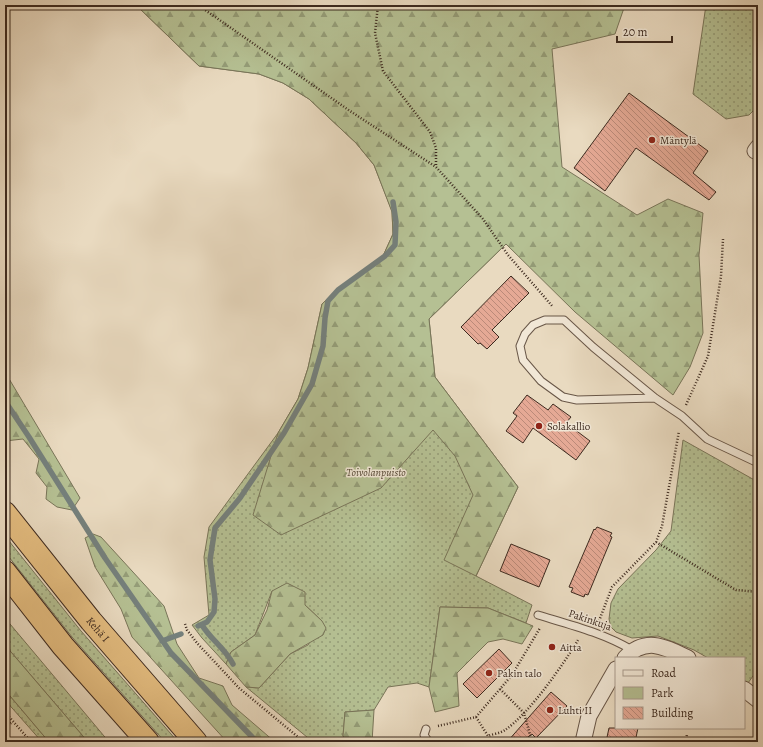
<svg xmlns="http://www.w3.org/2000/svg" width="763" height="747" font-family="Alegreya,serif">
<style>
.green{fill:url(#green-dots);stroke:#797559}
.forest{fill:url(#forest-firs);stroke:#797559}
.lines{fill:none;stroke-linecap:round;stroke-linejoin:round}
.stream{stroke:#75807c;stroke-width:5.5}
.building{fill:url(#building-back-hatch);stroke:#3d2a1f}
.service-casing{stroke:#685647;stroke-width:9}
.minor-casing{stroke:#685647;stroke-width:17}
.trunk-casing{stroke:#3d2a1f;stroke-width:24}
.path{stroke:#3d2a1f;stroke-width:2.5;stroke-dasharray:1 2;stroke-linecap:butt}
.service{stroke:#f1e7d6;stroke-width:7}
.minor{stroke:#f1e7d6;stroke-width:15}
.trunk{stroke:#e4bd80;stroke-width:22}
.poi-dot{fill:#8f2418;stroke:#f1e7d6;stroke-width:1.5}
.labels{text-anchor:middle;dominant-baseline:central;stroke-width:3;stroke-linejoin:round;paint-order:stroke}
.poi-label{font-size:11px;fill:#3d2a1f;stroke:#f1e7d6;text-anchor:start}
.park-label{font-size:11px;font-style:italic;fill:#554836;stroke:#f1e7d6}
.street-label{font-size:11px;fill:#3d2a1f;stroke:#f1e7d6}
</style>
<defs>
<pattern id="green-dots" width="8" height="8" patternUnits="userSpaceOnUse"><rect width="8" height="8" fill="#b5c093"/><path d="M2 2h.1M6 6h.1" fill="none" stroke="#949c77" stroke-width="1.8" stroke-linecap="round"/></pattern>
<pattern id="forest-firs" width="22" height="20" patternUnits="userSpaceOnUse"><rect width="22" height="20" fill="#b5c093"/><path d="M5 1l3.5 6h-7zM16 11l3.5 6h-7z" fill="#949c77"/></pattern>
<pattern id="building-back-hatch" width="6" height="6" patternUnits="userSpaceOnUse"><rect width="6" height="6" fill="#e5a995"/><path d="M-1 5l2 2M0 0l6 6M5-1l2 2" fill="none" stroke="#bb8a79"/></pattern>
</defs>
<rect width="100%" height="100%" fill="#e9dac0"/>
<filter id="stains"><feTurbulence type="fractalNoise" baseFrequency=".005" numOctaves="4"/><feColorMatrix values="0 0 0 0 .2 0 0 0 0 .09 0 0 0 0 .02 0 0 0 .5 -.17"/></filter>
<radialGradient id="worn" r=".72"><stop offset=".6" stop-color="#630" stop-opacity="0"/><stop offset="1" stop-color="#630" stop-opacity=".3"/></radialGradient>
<path class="green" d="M136,5H549L506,244L429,319L435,377L518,487L476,576L532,605L526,623L488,608L440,607L429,687L417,683L388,687L374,710L345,712L343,736L347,742H313L246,687L259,688L290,654L308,645L322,621L305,605L272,591L255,635L231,652L226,664L202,638L192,625L209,615L204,557L209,527L278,433L298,399L308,368L322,304L338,289L383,256L393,234L392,211L374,165L356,143L309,99L283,83L259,74L199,66Z
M706,5H758V106L749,115L726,119L693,94Z
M683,440L758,482V669L748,683L744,680V658H708L694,650L658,636L632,638L616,632L611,627L609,619L611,603L618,589L656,550L671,531Z
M5,536L81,631L178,742H165L72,637L5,552Z
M5,618L104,736L110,742H88L5,645Z
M5,690L49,742H42L5,700Z"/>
<path class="forest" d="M136,5H625L615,34L552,49L562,167L637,215L668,199L703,213L699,255L703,333L690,367L673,395L575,312L506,244L429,319L435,377L518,487L476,576L444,560L473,495L455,456L433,430L381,488L281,535L253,515L278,433L298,399L308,368L322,304L338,289L383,256L393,234L392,212L374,165L356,143L309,99L283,83L259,74L199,66Z
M5,372L80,498L72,510L57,507L46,499L47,487L36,473L39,459L23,439L5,441Z
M93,534L101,537L164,606L177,644L199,678L223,686L232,705L275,742H227L132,637L121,609L95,567L85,538Z
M287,583L305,592V605L322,621L326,628L323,635L290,654L259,688L246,687L226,664L231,652L255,635L267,610L272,591Z
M440,607L488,608L533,626L522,644L503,639L488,642L457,673L459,706L435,712L429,687Z
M5,645L88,742H49L5,690Z
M374,710L372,742H347L343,736L345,712Z"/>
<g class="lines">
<path class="stream" d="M5,401L29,437L105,558L171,653L257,742
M202,625C211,640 224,647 233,664
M198,626L207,622L214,612L215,599L210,560L215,528L240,498L284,433L312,384L323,346L325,318L328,301L338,290L385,256L395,245L396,222L393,202
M162,641L181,634"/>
</g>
<path class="building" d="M629,93L708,151L693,173L716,192L709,200L636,148L605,191L574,168Z
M511,276L529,293L492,330L499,337L487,349L480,343L478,344L461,327Z
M527,395L548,410L553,404L571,417L566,423L590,441L576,460L533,428L523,443L506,431L517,416L513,413Z
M597,527L612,533L610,536L612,537L588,595L585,594L584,597L571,592L573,588L569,587L594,529L595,530Z
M511,544L550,560L539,587L500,571Z
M499,649L512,663L477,698L463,684Z
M551,692L567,706L536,738L532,734L521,742H507Z
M609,728H638L635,742H606Z"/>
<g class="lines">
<defs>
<path id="service" d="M655,398L577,400L563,397L541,381L523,360L520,346L525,334L533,325L545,320H564L593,347L655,398L682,416L707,439L758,463
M538,615C571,625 603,633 632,650
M426,729L424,735L429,742"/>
<path id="minor" d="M755,151L758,147
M625,658C646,636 665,647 688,658
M744,689L758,700
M583,742L589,716L616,669"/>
<g id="trunk">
<path id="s1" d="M5,513L91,621L196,742"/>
<path d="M5,572L63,646L148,742"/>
</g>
</defs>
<use href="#service" class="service-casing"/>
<use href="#minor" class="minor-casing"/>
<use href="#trunk" class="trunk-casing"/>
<path class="path" d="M198,5L350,111L436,167L483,219L508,255L553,307
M378,5L375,33L383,71L430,132L436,148V167
M686,405L708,356L721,276L723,239
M656,542L736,590L758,592
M599,621L612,587L656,542L662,526L679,431
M185,624L187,630L197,643L239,688L304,742
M500,689L524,713L532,742
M5,712L31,742
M476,717L488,736C493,734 501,733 505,730C529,714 563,665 578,640
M5,726L13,722
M438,726L476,717L512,675L540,628
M686,742L687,734"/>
<use href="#service" class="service"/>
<use href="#minor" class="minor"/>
<use href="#trunk" class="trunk"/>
</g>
<g class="poi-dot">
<circle cx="652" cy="140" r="4"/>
<circle cx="539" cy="426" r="4"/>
<circle cx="552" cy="647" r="4"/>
<circle cx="489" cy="673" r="4"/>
<circle cx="550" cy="710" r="4"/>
</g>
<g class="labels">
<g class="poi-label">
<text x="660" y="140">Mäntylä</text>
<text x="547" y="426">Solakallio</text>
<text x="560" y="647">Aitta</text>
<text x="497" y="673">Pakin talo</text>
<text x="558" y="710">Luhti II</text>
</g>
<g class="park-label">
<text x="376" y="472">Toivolanpuisto</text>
</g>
<g class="street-label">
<text transform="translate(590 620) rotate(19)">Pakinkuja</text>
<text stroke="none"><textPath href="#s1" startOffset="149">Kehä I</textPath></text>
</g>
</g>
<rect width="763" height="747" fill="none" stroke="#e9dac0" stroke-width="20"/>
<rect x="6" y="6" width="751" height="735" fill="none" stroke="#3d2a1f" stroke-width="2"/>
<rect x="10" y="10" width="743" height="727" fill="none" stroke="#3d2a1f"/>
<rect x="615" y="657" width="130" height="72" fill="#f1e7d6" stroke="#a99b8d"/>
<rect x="623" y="670" width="20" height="6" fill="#f1e7d6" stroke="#a99b8d"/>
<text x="651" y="677" font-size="12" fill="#3d2a1f">Road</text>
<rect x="623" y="687" width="20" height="12" fill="#b5c093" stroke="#a99b8d"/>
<text x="651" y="697" font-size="12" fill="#3d2a1f">Park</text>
<rect x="623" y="707" width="20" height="12" fill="url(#building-back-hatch)" stroke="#a99b8d"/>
<text x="651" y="717" font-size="12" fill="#3d2a1f">Building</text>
<path d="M617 36v6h55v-6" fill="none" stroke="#3d2a1f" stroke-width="2"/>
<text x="623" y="36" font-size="12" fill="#3d2a1f" stroke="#f1e7d6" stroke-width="3" paint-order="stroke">20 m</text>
<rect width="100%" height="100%" filter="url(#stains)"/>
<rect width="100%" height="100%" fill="url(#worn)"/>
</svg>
